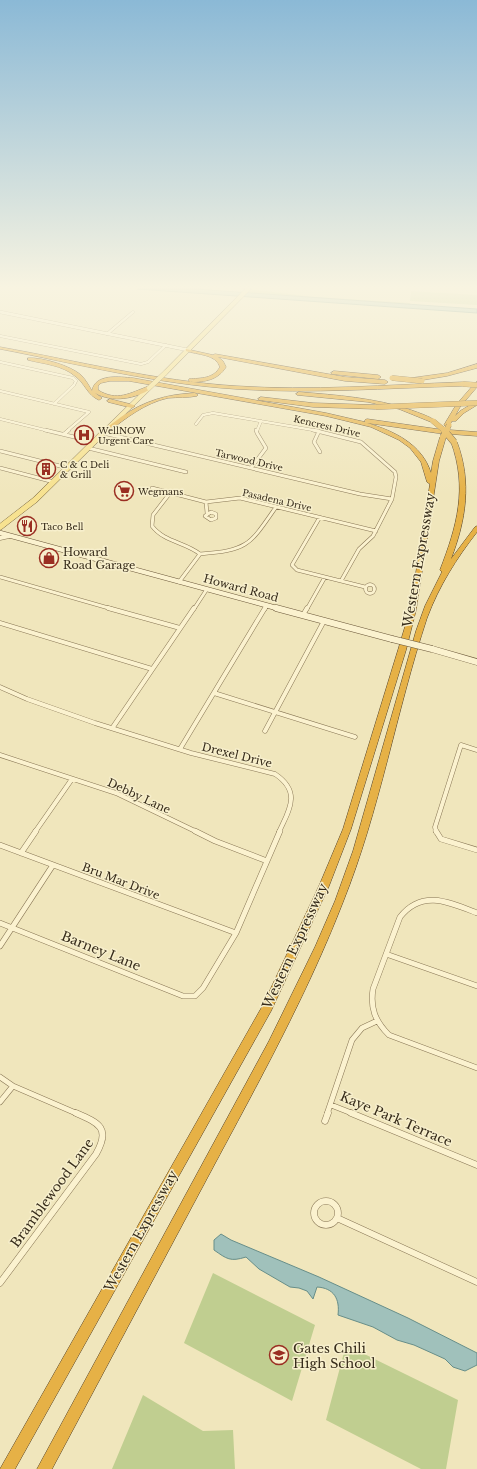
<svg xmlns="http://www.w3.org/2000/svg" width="477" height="1469" font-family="'Libre Baskerville',serif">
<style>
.green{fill:#c0ce90}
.water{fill:#a0c1bb;stroke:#678e89}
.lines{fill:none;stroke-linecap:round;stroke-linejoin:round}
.minor-far4-casing{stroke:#887655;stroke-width:3}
.minor-far3-casing{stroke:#887655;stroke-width:4}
.minor-far2-casing{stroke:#887655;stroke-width:5}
.minor-far1-casing{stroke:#887655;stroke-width:6}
.minor-casing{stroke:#887655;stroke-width:7}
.tertiary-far1-casing{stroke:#887655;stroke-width:3.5}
.tertiary-casing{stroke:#887655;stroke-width:5}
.secondary-far1-casing{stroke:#6a5638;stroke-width:5.5}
.secondary-casing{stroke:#6a5638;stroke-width:7}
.primary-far1-casing{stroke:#55432a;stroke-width:5}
.primary-casing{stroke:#55432a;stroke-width:6}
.motorway-casing{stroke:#55432a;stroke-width:1}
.minor-far4{stroke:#fbf2cf;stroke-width:2.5}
.minor-far3{stroke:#fbf2cf;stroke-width:3}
.minor-far2{stroke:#fbf2cf;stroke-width:4}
.minor-far1{stroke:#fbf2cf;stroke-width:5}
.minor{stroke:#fbf2cf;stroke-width:6}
.tertiary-far1{stroke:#fbf2cf;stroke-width:3}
.tertiary{stroke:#fbf2cf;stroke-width:4}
.secondary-far1{stroke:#fbf2cf;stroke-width:4.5}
.secondary{stroke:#fbf2cf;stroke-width:6}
.primary-far1{stroke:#f7e290;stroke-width:4.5}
.primary{stroke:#f7e290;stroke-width:5.5}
.motorway{fill:#e6b146;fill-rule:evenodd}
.secondary-bridge-casing{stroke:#6a5638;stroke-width:7;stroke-linecap:butt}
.primary-bridge-casing{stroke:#55432a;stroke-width:5;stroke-linecap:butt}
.motorway-bridge-far1-casing{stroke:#55432a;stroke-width:5.5;stroke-linecap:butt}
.motorway-bridge-casing{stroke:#55432a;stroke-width:7;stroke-linecap:butt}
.secondary-bridge{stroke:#fbf2cf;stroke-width:6}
.primary-bridge{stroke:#f7e290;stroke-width:4.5}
.motorway-bridge-far1{stroke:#e6b146;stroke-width:5}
.motorway-bridge{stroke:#e6b146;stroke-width:6}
.labels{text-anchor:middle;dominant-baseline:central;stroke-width:3;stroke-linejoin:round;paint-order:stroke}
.far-street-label{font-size:9px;fill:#362b1a;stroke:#f7efcc}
.far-poi-label{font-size:9px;fill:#362b1a;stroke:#f7efcc;text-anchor:start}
.poi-label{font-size:11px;fill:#362b1a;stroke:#f7efcc;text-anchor:start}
.street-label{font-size:11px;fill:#362b1a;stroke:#f7efcc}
.near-street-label{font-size:13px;fill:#362b1a;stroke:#f7efcc}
.near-poi-label{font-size:13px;fill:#362b1a;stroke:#f7efcc;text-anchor:start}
</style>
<rect width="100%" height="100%" fill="#f0e6bc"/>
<path class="green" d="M250,289L314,297L410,303V304L247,293Z
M411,291L477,295V305L410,301Z
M213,1273L315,1325L292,1401L184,1343Z
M346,1345L458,1400L446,1469H421L326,1420Z
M143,1395L203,1431L233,1430L235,1469H112Z"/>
<path class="water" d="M137,289H195L477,309V313Z
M221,1234L231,1240L319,1277L408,1318L477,1353V1365L465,1371L453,1367L445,1359L434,1354L414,1345L397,1340L373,1327L338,1315C340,1299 334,1288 317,1287L313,1299L307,1291L299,1288L290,1287L259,1269L246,1257C230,1262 227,1259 214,1250V1240Z"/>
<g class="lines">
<defs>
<path id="minor-far4" d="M107,334L133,312
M0,336L141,364L148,362L166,345
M0,362L73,378L76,381L74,385L54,404
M0,391L89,412
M0,419L49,431
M196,424L203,415L213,413L319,431
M67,431L89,412
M257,431L261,421"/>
<path id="minor-far3" d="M45,430L95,442
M313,430L361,442L395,472L396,477L392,499L373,536L359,549L341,581
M319,431L314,442L320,452
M103,433L360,494L392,499
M64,434L69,430
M88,448L186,472
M0,451L68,468
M0,468L54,482
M251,468L266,448L257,433L256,430
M152,488L206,502L240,498L376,531
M170,493L153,515L152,526C164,542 185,542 200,554
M206,502L207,513
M211,512L216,514V518L211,520L205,516Z
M320,517L292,565L297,570L365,587
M0,577L112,609
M179,582L200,554C248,550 249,546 276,507
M365.5 589a4.5 4.5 0 1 1 9 0a4.5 4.5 0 1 1-9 0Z
M194,609L207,589
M265,609L267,605
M307,609L325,577"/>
<path id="minor-far2" d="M108,608L180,628
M303,615L307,608
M0,623L152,669
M0,687L27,699L95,723L191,753L275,774C302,792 289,810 279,832
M214,693L355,737
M113,727L194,608
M265,731L324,621
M180,749L265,608
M0,755L116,793L197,832
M35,832L72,779
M436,832L435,827L461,745L477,750"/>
<path id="minor-far1" d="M195,831L215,841L267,861
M436,831L441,839L477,850
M0,845L236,933
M21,853L36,831
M477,913C449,902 422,889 400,917L373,989C370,1008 375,1021 389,1035L477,1068
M0,923L183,996H195L203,988L236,933L280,831
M0,946L53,865
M386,954L477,986
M0,1077L13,1086L78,1114
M0,1102L13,1086
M331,1105L354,1114
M327,1114L352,1040L362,1028L377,1021"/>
<path id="minor" d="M351,1113L477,1165
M325,1121L328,1113
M314 1213a12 12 0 1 1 24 0a12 12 0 1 1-24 0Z
M337,1218L477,1282
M0,1283L96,1154C111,1128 99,1123 76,1113"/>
<path id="tertiary-far1" d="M0,312L188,350"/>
<path id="tertiary" d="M0,538L9,536"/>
<path id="secondary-far1" d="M0,533L280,609"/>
<path id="secondary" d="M276,608L392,639
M432,649L477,662"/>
<path id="primary-far1" d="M165,373L248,289
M105,431L149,388"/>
<path id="primary" d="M0,527L35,500L106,430"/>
<path id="motorway" d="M0,347C78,361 156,381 236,386C311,391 387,385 463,382L466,384L463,386C387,388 311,394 236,389C156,384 78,364 0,349Z
M186,349L213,355L215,354L345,377L385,380L388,382L385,384L345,381L218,357L223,361L226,367C218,380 205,382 191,382L189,381V379C201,378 213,379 220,367C216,354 198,355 186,351Z
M28,358C42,357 71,366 81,375C86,380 89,386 92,391C95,373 120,377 133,378L326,413L365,422V420L367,419L437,429L477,432V436L437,433L367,423C394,431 422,444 431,473L433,461L440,437L443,435L446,437L439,461L416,610L406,650L351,829L329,886L271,1011L15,1469H0L263,1005L319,886L343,829L398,650L410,610L430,484L427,482L421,462L410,448L399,440L371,427L326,416L129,381H110L101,383L98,386V390C117,402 130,393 149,386L152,388C136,399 112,403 95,393L102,398L99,400C87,395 85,383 75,376C62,365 44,364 28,360Z
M477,364V368L447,376L411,382L408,380L411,378L447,373Z
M334,371L378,375L381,377L378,379L332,374L331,373Z
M477,382V387L460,407L455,416L460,411L475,402L477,401V405L464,413L456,421H452L449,426H445L444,425L456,405L475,383Z
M299,392C337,395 375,398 411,410C419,413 429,416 436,421L431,422L399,409L368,402L297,395L296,394Z
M195,393L198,395L197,396C187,398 178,397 168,398C145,403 126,418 108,432L103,431C108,426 115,422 121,417C144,401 167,394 195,393Z
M261,397L313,403L376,405L379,407L376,409L313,407L259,400L258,399Z
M110,399L134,405L135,406L132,408L108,402L107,401Z
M452,441L457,442C472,482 466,520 451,559L475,527L477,526V532C456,559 439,586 427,618C396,712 380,810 343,902C307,995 258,1083 211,1171C158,1270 105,1370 52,1469H37L269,1041L315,947L335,901L353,851L416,631L425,606L442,572L440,570C457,526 468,488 451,442Z"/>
</defs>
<use href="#minor-far4" class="minor-far4-casing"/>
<use href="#minor-far3" class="minor-far3-casing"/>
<use href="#minor-far2" class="minor-far2-casing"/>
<use href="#minor-far1" class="minor-far1-casing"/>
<use href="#minor" class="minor-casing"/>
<use href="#tertiary-far1" class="tertiary-far1-casing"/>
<use href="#tertiary" class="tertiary-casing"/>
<use href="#secondary-far1" class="secondary-far1-casing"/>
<use href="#secondary" class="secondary-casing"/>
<use href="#primary-far1" class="primary-far1-casing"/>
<use href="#primary" class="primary-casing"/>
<use href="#motorway" class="motorway-casing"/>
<use href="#minor-far4" class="minor-far4"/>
<use href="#minor-far3" class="minor-far3"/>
<use href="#minor-far2" class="minor-far2"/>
<use href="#minor-far1" class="minor-far1"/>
<use href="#minor" class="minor"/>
<use href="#tertiary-far1" class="tertiary-far1"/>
<use href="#tertiary" class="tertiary"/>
<use href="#secondary-far1" class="secondary-far1"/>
<use href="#secondary" class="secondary"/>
<use href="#primary-far1" class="primary-far1"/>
<use href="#primary" class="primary"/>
<use href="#motorway" class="motorway"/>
<defs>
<path id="secondary-bridge" d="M392,639L432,649"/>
<path id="primary-bridge" d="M149,388L165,373"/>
<path id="motorway-bridge-far1" d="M392,378L422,381
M463,384L477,385
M376,407L477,403
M433,421L445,431
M446,431L449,425"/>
<path id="motorway-bridge" d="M444,430L454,442
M443,437L447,430"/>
</defs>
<use href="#secondary-bridge" class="secondary-bridge-casing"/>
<use href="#primary-bridge" class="primary-bridge-casing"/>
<use href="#motorway-bridge-far1" class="motorway-bridge-far1-casing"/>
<use href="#motorway-bridge" class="motorway-bridge-casing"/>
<use href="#secondary-bridge" class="secondary-bridge"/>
<use href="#primary-bridge" class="primary-bridge"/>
<use href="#motorway-bridge-far1" class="motorway-bridge-far1"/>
<use href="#motorway-bridge" class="motorway-bridge"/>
</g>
<linearGradient id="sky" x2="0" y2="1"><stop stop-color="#8bb9d6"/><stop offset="0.58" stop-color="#f8f4e1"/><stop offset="1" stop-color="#f8f4e1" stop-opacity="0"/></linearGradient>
<rect width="477" height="495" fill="url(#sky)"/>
<defs>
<symbol id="hospital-ring" viewBox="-11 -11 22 22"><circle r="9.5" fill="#f7efcc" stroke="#9a2e22" stroke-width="1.5"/><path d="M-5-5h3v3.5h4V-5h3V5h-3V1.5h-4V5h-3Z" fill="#9a2e22"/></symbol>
<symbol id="building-ring" viewBox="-11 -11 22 22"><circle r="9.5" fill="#f7efcc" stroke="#9a2e22" stroke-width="1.5"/><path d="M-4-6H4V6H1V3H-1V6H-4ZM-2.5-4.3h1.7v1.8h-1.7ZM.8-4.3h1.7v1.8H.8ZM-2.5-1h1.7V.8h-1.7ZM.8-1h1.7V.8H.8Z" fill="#9a2e22"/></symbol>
<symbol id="supermarket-ring" viewBox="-11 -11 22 22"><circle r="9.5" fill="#f7efcc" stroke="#9a2e22" stroke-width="1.5"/><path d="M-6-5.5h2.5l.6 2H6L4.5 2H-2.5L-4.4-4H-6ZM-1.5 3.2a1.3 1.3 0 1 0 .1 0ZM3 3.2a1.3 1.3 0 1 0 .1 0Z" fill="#9a2e22"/></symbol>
<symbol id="restaurant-ring" viewBox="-11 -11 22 22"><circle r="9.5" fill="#f7efcc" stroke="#9a2e22" stroke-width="1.5"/><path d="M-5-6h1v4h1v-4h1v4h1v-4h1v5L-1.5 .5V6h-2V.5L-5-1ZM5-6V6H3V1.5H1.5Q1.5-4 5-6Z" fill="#9a2e22"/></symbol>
<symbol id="shop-ring" viewBox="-11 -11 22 22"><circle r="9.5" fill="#f7efcc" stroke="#9a2e22" stroke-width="1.5"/><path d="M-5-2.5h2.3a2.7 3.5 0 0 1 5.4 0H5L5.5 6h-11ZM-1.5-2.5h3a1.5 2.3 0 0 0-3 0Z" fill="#9a2e22"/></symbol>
<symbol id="school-ring" viewBox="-11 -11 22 22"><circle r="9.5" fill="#f7efcc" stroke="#9a2e22" stroke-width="1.5"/><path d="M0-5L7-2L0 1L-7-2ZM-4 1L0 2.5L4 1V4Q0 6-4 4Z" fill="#9a2e22"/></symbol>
</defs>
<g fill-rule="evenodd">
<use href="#hospital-ring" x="73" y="424" width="22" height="22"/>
<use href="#building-ring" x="35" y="458" width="22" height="22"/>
<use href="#supermarket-ring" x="113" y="480" width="22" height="22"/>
<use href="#restaurant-ring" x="16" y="515" width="22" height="22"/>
<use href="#shop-ring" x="38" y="547" width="22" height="22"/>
<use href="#school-ring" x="268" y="1344" width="22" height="22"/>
</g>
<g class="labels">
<g class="far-street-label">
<text transform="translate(327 426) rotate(13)">Kencrest Drive</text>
<text transform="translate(249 460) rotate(13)">Tarwood Drive</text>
<text transform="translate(277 500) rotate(13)">Pasadena Drive</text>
</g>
<g class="far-poi-label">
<text x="98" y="430">WellNOW<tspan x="98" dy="10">Urgent Care</tspan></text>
<text x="60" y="464">C &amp; C Deli<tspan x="60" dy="10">&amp; Grill</tspan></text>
<text x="138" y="491">Wegmans</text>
<text x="41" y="526">Taco Bell</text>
</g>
<g class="poi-label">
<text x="63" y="552">Howard<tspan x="63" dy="13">Road Garage</tspan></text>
</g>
<g class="street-label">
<text transform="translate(241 588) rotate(15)">Howard Road</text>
<text transform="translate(237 755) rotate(14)">Drexel Drive</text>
<text transform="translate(139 796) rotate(25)">Debby Lane</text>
<text transform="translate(121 881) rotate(21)">Bru Mar Drive</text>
</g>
<g class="near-street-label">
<text transform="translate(419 560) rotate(-80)">Western Expressway</text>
<text transform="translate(295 946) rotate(-65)">Western Expressway</text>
<text transform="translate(101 951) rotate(22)">Barney Lane</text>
<text transform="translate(396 1119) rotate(23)">Kaye Park Terrace</text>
<text transform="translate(52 1193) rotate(-54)">Bramblewood Lane</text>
<text transform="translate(141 1231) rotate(-61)">Western Expressway</text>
</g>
<g class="near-poi-label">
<text x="293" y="1348">Gates Chili<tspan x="293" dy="15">High School</tspan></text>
</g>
</g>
</svg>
